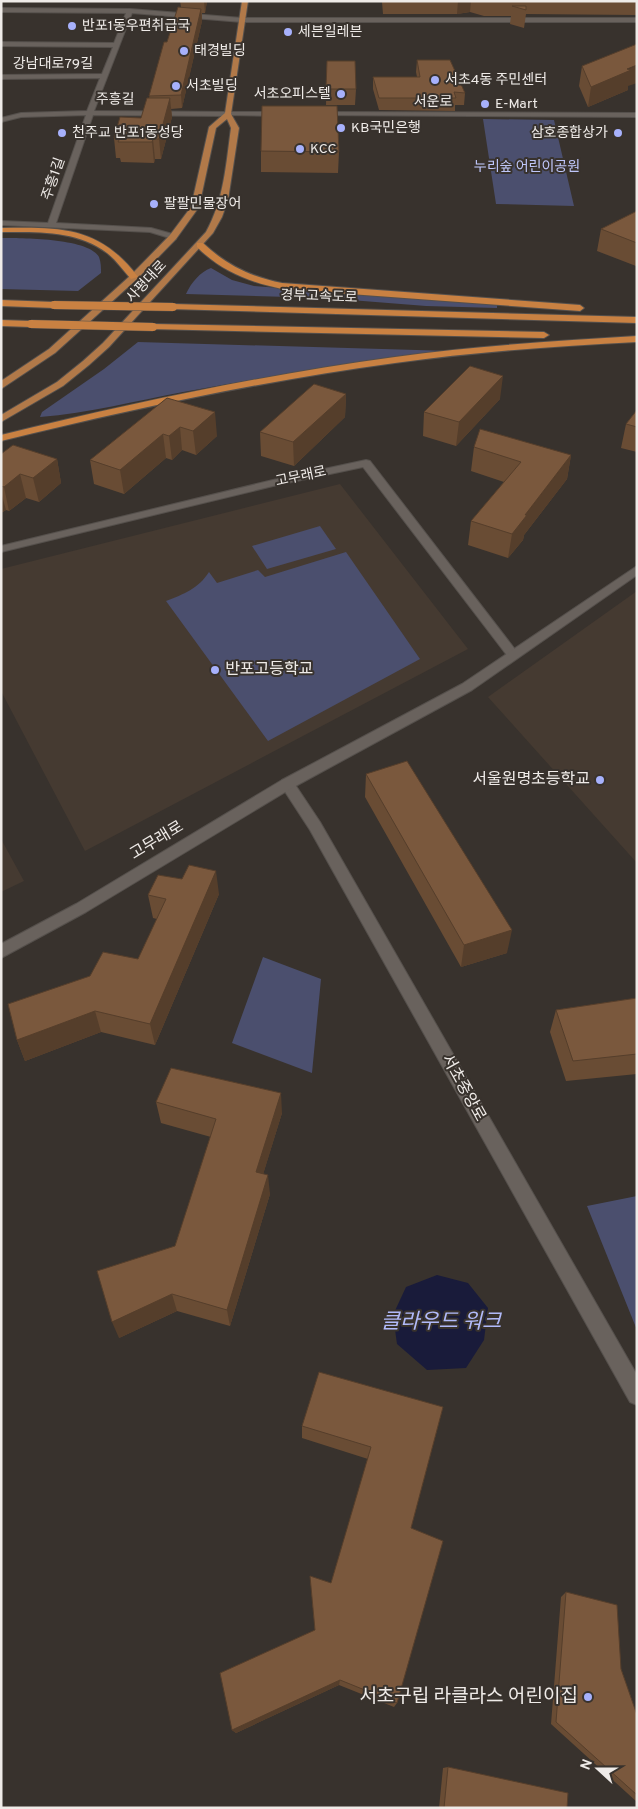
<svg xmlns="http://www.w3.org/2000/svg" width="638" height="1809" font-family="Overpass,'Noto Sans KR',sans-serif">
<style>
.built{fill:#453a31}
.green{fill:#4b4f6e}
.water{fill:#191b3a}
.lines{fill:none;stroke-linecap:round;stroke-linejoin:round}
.minor-casing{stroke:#55504c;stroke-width:2}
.tertiary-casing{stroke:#55504c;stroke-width:2}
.primary-casing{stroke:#55504c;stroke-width:2}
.trunk-casing{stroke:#55504c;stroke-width:2}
.minor{fill:#69625d;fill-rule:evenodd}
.tertiary{fill:#69625d;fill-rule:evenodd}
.primary{fill:#b17949;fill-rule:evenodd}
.trunk{fill:#c98142;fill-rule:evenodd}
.trunk-bridge-casing{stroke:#55504c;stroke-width:9;stroke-linecap:butt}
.trunk-bridge{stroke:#c98142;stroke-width:8}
.wall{fill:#694c34}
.shaded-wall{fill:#553e2b}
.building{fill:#7a583d;stroke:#553e2b}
.poi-dot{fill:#a7b1fc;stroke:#38322d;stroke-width:2}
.labels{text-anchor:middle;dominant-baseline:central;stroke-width:4;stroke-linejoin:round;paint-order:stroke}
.far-poi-label{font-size:14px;fill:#efebe8;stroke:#38322d;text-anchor:start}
.far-street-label{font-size:14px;fill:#efebe8;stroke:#38322d}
.far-park-label{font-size:14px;fill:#bec6f9;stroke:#38322d}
.poi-label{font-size:16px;fill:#efebe8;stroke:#38322d;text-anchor:start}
.street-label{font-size:16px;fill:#efebe8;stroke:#38322d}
.near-poi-label{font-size:19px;fill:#efebe8;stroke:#38322d;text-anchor:end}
.near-water-label{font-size:21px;font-style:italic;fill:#b1baf9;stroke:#38322d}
</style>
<rect width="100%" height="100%" fill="#38322d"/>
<path class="built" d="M340,484L468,649L85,851L1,691V569Z
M637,591V863L488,697Z
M1,839L24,881L1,892Z"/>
<path class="green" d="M483,119L554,120L574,206L496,204Z
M1,238C21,238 89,238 99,257C101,262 101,268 101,273L78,291L1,289Z
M211,268L232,280L254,286L497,305V308L426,306L325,298L186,294C191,283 200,272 211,268Z
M138,342L451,351C361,361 272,376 183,392C135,401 89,413 40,417L42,412L104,369Z
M320,526L336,549L267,569L252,546Z
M346,552L420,659L268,741L166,601C184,594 198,589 209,572L217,583L258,570L265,577Z
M263,957L321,979L312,1073L232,1043Z
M637,1196V1330L587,1206Z"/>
<path class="water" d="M437,1275L468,1283L488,1308L484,1340L466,1368L427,1370L397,1344L393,1315L406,1287Z"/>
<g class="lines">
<defs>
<path id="minor" d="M1,8L130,9L242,18H637V22H242L132,13L94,111L228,112L231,114L228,116L93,115L56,223L151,228L176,235V239H173L150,232L1,225V221L48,223L86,115L21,117L1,122V118L21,113L87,111L100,78L1,79V75L102,74L113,47L1,46V42L114,43L126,13L1,12Z
M366,460L370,461L517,652L519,655L517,658H509L363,467L273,486L1,552V546L273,480Z
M287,779L292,780L320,822L637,1375V1405L630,1402L310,830L280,784L282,780Z"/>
<path id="tertiary" d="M228,112H280L283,114L280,116L226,115L225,114Z
M318,112L637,113V117L316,115L315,114Z
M637,566V575L472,690L292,788L86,912L1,958V944L76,904L282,780L462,684Z"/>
<path id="primary" d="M242,1H248L231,114L239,128L228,200L222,217L213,233L109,347L89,365L63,386L1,422V415L57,382L83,361L103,343L206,232C224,200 226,164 231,128L227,119L216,128L199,207L176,239L137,279L55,353L1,389V381L49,349L131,275L170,235L191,207L209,127L225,113Z"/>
<path id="trunk" d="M1,228C60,227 100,226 138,277L131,279C123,270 116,260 107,253C77,230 37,232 1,232Z
M197,243H203C226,265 251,277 282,283L580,305L584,308L580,311L282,289C249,282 221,271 197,247Z
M1,300L54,302L58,305L54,308L1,306Z
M173,304L637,317V323L170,309L169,307Z
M1,320L31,321L36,324L31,327L1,326Z
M153,324L544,332L549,335L544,338L150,329L148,327Z
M637,336V342C556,346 475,352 395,363C262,381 132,409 1,441V435C132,403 262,375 395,357C475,346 556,341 637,336Z"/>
</defs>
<use href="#minor" class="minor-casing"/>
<use href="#tertiary" class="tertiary-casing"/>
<use href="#primary" class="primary-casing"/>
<use href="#trunk" class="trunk-casing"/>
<use href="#minor" class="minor"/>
<use href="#tertiary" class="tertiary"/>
<use href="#primary" class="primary"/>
<use href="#trunk" class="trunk"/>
<defs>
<path id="trunk-bridge" d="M54,305L173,307
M31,324L153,327"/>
</defs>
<use href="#trunk-bridge" class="trunk-bridge-casing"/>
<use href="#trunk-bridge" class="trunk-bridge"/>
</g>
<path class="wall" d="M180,1H207L205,13H202V21L182,108L171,109L172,117L161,159H155L154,163L121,162L120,158H116L114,138L141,118L149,98L167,42L181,7Z
M378,1H637V15L526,14L524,28L510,24L511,16H484L470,12L457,14H383L382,2H378Z
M417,60L465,93L464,105H455V111L379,110L373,89V77H417L416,72Z
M327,61L356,89L355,105H326Z
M582,66L628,86V90L588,107L579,86Z
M261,151L339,152L338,173L261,172Z
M637,211V266H636L597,251L601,229Z
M346,394L345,417L294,466L261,456L260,432Z
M167,398L217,436L196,455L182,450L172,460L166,458L124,494L94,484L90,460Z
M500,399L456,446L423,436L424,412Z
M637,410V452L621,448L626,424Z
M474,447L571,455L567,479L524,535L523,540L508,558L468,545L471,521L504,482L471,471Z
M1,454L57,459L61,483L39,502L26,498L9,511L6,510L1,513Z
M366,774L507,953L461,967L365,797Z
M219,894L155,1045L101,1032L25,1061L17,1040L90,976L138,959L157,919L153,918L148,895Z
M637,998V1074L566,1081L550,1032L556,1010Z
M156,1102L282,1113L263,1174L270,1194L230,1326L177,1311L119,1338L175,1246L211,1137L161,1123Z
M443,1407L411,1528L397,1703L394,1707L339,1685L236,1733L232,1730L315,1630L310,1576L331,1583L368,1459L302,1438V1426Z
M566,1592L621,1669L637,1715V1802L551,1724L561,1597Z
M448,1767L567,1808H439L443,1768Z"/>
<path class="shaded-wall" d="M204,1H207L205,13Z
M458,1H471L470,12L457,14Z
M201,9L202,21L182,108L181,95Z
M637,65V83L628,86V90L588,107L591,87Z
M170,98L172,117L161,159L159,139Z
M153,139L155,159L154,163L152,142Z
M503,376L500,399L456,446L459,422Z
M346,394L345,417L294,466L293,442Z
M215,412L217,436L196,455L193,431Z
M180,427L182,450L172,460L169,436Z
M163,434L166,458L124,494L120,470Z
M571,455L567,479L524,535L523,540L508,558L512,534L525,515Z
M57,459L61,483L39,502L33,478Z
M20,474L26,498L9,511L4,487Z
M1,492L6,510L1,513Z
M216,871L219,894L155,1045L150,1024Z
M512,930L507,953L461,967L464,945Z
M95,1011L101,1032L25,1061L17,1040Z
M281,1093L282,1113L258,1191L256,1172Z
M268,1175L270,1194L230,1326L227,1310Z
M172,1294L177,1311L119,1338L112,1322Z
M340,1680L339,1685L236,1733L232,1730Z"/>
<path class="building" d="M512,6H526V10Z
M178,7L201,9L181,95L149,96L164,42H167Z
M637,44V65L627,69L631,70L591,87L582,66Z
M417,60H450L465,93L454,92L456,98H379L373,77H420Z
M327,61H355L356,89H326Z
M147,98H170L159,139H153L152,142H118L120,138H114L120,117L141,118Z
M262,106H337L339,152L261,151Z
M637,211V243L601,229Z
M470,366L503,376L459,422L424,412Z
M314,384L346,394L293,442L260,432Z
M167,398L215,412L193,431L180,427L169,436L163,434L120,470L90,460Z
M637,410V427L626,424Z
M480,429L571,455L525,515H527L512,534L471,521L521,462L474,447Z
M13,445L57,459L33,478L20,474L4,487L1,486V454Z
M407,761L512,930L464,945L366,774Z
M189,865L216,871L150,1024L95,1011L17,1040L8,1004L90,976L103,952L138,959L166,899L148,895L158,875L182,879Z
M637,998V1054L573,1061L556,1010Z
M171,1068L281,1093L256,1172L268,1175L227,1310L172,1294L112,1322L97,1271L175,1246L216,1119L156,1102Z
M319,1372L443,1407L411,1528L443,1541L397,1703L340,1680L232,1730L220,1673L315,1630L310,1576L331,1583L371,1447L302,1426Z
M566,1592L617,1605L621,1669L637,1715V1795L556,1722Z
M448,1767L568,1793L567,1808H444Z"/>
<g class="poi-dot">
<circle cx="72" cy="26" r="5"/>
<circle cx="288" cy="32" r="5"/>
<circle cx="184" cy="51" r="5"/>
<circle cx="435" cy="80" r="5"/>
<circle cx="176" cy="86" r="5"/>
<circle cx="341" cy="94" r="5"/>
<circle cx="485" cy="104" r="5"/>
<circle cx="341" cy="128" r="5"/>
<circle cx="62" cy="133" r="5"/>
<circle cx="618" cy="133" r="5"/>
<circle cx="300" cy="149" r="5"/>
<circle cx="154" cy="204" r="5"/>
<circle cx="215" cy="670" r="5"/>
<circle cx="600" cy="780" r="5"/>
<circle cx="588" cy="1697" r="5"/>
</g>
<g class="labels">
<g class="far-poi-label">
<text x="82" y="26">반포1동우편취급국</text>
<text x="298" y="32">세븐일레븐</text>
<text x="194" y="51">태경빌딩</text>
<text x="445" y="80">서초4동 주민센터</text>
<text x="186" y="86">서초빌딩</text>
<text x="331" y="94" text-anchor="end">서초오피스텔</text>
<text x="495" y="104">E-Mart</text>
<text x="351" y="128">KB국민은행</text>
<text x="72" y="133">천주교 반포1동성당</text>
<text x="608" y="133" text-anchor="end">삼호종합상가</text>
<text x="310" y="149">KCC</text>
<text x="164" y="204">팔팔민물장어</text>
</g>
<g class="far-street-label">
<text x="53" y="64">강남대로79길</text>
<text transform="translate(115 100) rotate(1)">주흥길</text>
<text x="433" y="102">서운로</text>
<text transform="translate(54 179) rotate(-71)">주흥1길</text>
<text transform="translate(147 282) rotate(-47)">사평대로</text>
<text transform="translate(319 297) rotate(2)">경부고속도로</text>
<text transform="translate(301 477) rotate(-12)">고무래로</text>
</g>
<g class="far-park-label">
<text x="527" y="167">누리숲 어린이공원</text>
</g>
<g class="poi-label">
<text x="225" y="670">반포고등학교</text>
<text x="590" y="780" text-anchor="end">서울원명초등학교</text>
</g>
<g class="street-label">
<text transform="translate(157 841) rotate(-31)">고무래로</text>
<text transform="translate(463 1088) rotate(61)">서초중앙로</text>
</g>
<g class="near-poi-label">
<text x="578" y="1697">서초구립 라클라스 어린이집</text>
</g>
<g class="near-water-label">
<text x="441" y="1322">클라우드 워크</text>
</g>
</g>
<rect width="638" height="1809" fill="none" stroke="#efebe8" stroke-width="5"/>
<g transform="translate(598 1769) rotate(291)" stroke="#38322d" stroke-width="4" paint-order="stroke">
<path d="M0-4L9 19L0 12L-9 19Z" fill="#efebe8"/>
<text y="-8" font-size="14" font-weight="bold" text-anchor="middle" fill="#efebe8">N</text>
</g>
</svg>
